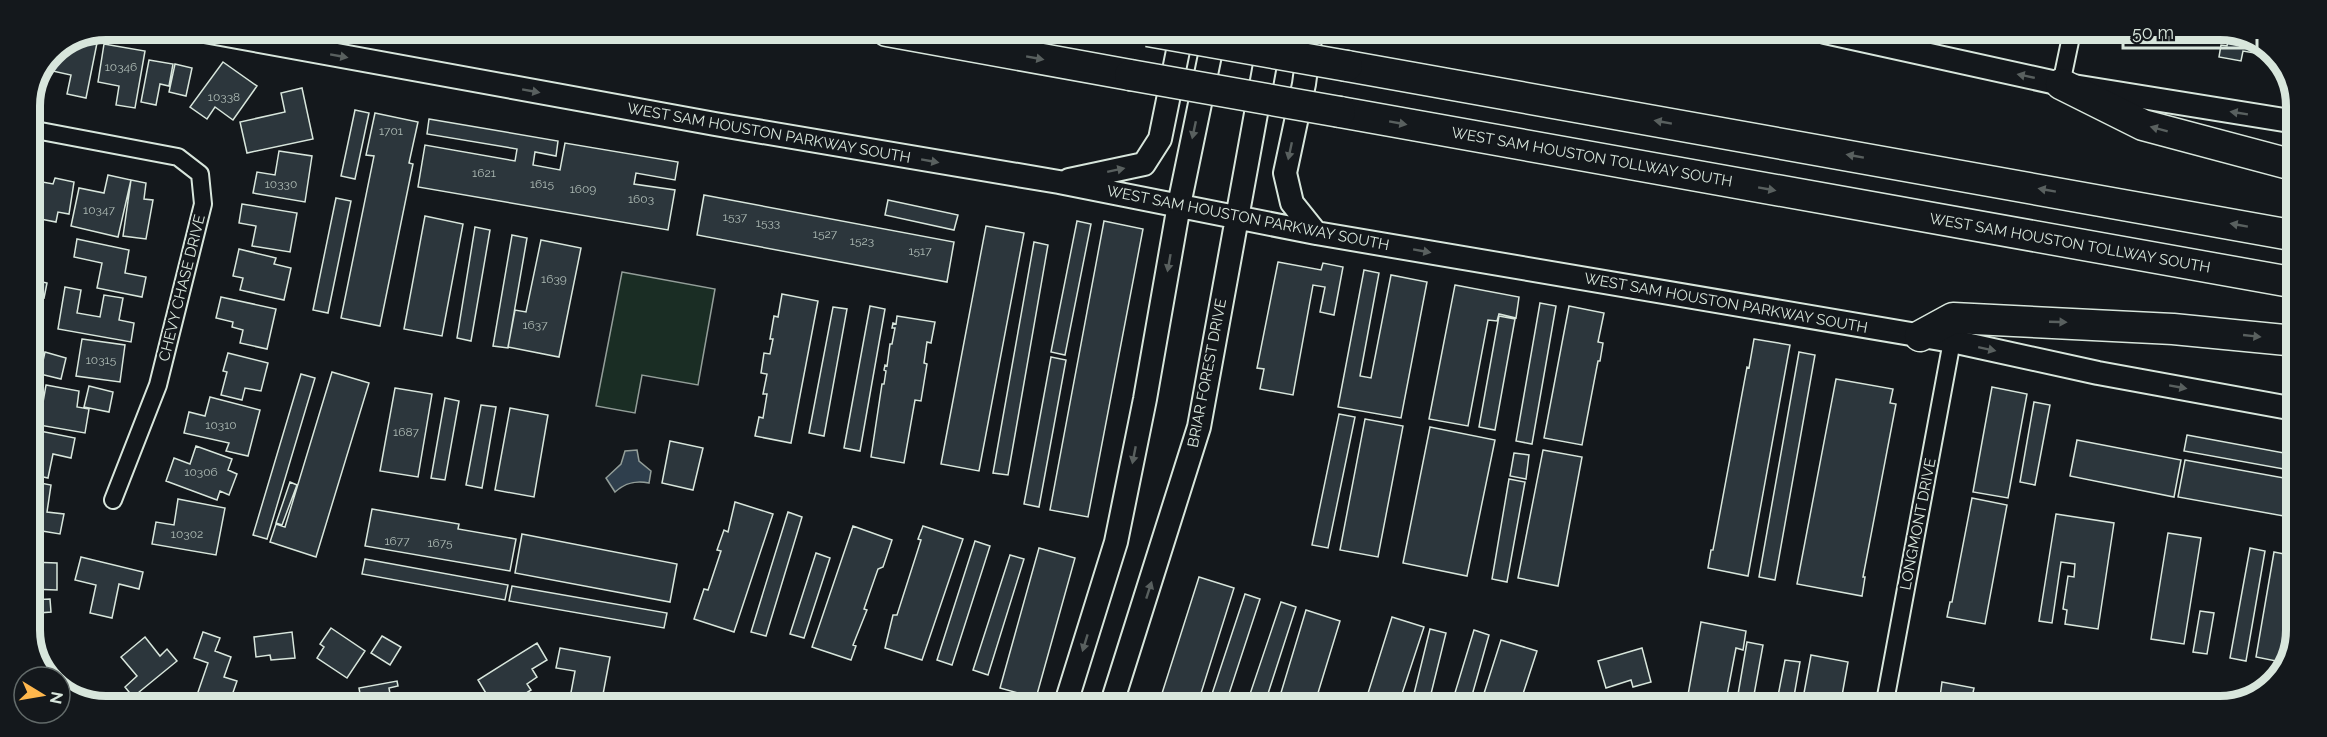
<svg xmlns="http://www.w3.org/2000/svg" width="2327" height="737" font-family="Raleway,sans-serif">
<style>
.green{fill:#1a2d24;stroke:#939e99;stroke-width:1.5}
.water{fill:#2f3f4d;stroke:#939e99;stroke-width:1.5}
.building{fill:#2c363c;stroke:#d8e6dc;stroke-width:1.5}
.lines{fill:none;stroke-linecap:round;stroke-linejoin:round}
.street-casing{stroke:#d8e6dc;stroke-width:20}
.secondary-casing{stroke:#d8e6dc;stroke-width:26}
.highway-casing{stroke:#d8e6dc;stroke-width:33}
.street{stroke:#14181c;stroke-width:16}
.secondary{stroke:#14181c;stroke-width:22}
.highway{stroke:#14181c;stroke-width:30}
.highway-bridge-casing{stroke:#d8e6dc;stroke-width:33;stroke-linecap:butt}
.highway-bridge{stroke:#14181c;stroke-width:30}
.oneway{fill:#59605f}
.labels{text-anchor:middle;dominant-baseline:central;stroke-width:4.5;stroke-linejoin:round;paint-order:stroke}
.number-label{font-size:12px;fill:#adbab4}
.street-label{font-size:15px;fill:#d8e6dc;stroke:#14181c}
.rim{fill:none;stroke:#d8e6dc;stroke-width:8}
</style>
<rect width="100%" height="100%" fill="#14181c"/>
<path class="green" d="M622,272L715,289L698,385L642,375L635,413L596,406Z"/>
<path class="water" d="M637,450L639,461L651,471L649,483C635,480 625,483 615,492L606,478L621,464L625,451Z"/>
<path class="building" d="M2230,33H2241L2279,57L2243,51L2241,61L2219,57L2221,45L2227,46Z
M82,40L97,43L86,98L67,94L71,75L48,70L53,52Z
M104,44L145,51L135,108L116,105L119,86L98,82Z
M149,60L173,64L169,86L160,84L156,105L141,102Z
M223,62L257,86L233,120L215,107L207,119L190,107Z
M175,64L192,68L186,96L169,92Z
M302,88L313,139L247,153L240,122L285,112L281,93Z
M355,110L369,113L355,179L341,176Z
M375,113L418,122L409,163L413,164L380,326L341,318L374,156L366,155Z
M429,119L558,141L556,156L535,152L533,165L560,170L565,143L678,162L675,180L636,173L634,184L675,190L668,230L418,187L425,145L515,161L517,149L427,134Z
M279,151L312,156L305,202L253,193L257,172L275,175Z
M108,175L131,180L118,237L71,226L79,188L104,193Z
M55,178L74,182L69,214L58,212L56,222L30,217L31,180L53,184Z
M131,180L146,183L144,199L153,200L146,239L123,236Z
M704,195L954,242L947,282L697,235Z
M336,198L351,201L328,313L313,310Z
M888,200L958,215L954,230L885,215Z
M242,204L297,213L290,252L252,246L256,226L239,223Z
M425,216L463,224L442,336L404,329Z
M1077,221L1091,224L1065,355L1051,352Z
M1104,221L1143,229L1088,517L1050,510Z
M986,226L1024,233L979,471L941,464Z
M475,227L490,230L471,341L457,338Z
M512,235L527,238L508,348L493,346Z
M77,239L129,250L125,273L146,277L142,297L97,288L102,263L74,257Z
M541,240L581,248L559,357L508,347L515,310L526,312Z
M1034,242L1048,245L1008,475L993,473Z
M239,249L276,258L274,264L291,268L284,300L240,290L243,278L233,276Z
M1278,262L1321,270L1323,263L1343,267L1334,315L1320,312L1325,287L1313,285L1293,395L1260,389L1264,369L1257,368Z
M1364,270L1379,273L1360,376L1371,378L1391,275L1427,282L1401,418L1338,407Z
M30,279L47,283L44,298L30,295Z
M1455,285L1519,297L1516,318L1499,314L1497,321L1488,320L1468,426L1429,419Z
M65,287L81,290L77,313L100,317L104,295L123,298L119,320L134,323L131,342L58,329Z
M782,294L818,301L791,443L755,436L759,417L763,418L767,394H763L767,374L761,373L764,353L770,354L773,339H770L774,316L778,317Z
M221,297L276,309L267,349L240,343L243,330L232,327L233,322L216,318Z
M1540,303L1556,306L1532,444L1516,441Z
M870,306L885,309L860,451L844,448Z
M1569,306L1604,313L1598,342L1603,343L1600,361H1598L1582,445L1544,438Z
M833,307L847,309L824,436L809,433Z
M897,316L935,322L931,343L927,342L924,363L927,364L921,401L915,400L904,463L871,457L882,384H884L886,371L884,370L885,365L887,366L890,344H892L895,328H892L893,323L896,324Z
M1499,316L1515,319L1495,430L1479,427Z
M82,339L125,345L120,382L76,376Z
M1754,339L1790,345L1748,576L1708,568L1711,550H1713L1747,367L1749,368Z
M45,352L66,358L61,379L40,374Z
M1799,352L1815,355L1775,580L1759,577Z
M228,353L268,363L261,391L245,388L242,400L221,395L227,372L223,371Z
M1051,357L1066,360L1039,507L1024,504Z
M332,372L369,383L316,557L270,542L276,524L285,527Z
M301,374L315,378L267,539L253,535Z
M1836,379L1893,389L1890,403L1896,404L1863,577H1865L1862,596L1797,584Z
M46,385L79,391L77,407L89,409L85,433L39,425Z
M89,386L113,392L109,412L84,407Z
M1992,387L2027,394L2008,498L1973,492Z
M395,388L432,394L418,477L380,471Z
M210,397L260,410L248,456L226,451L229,443L184,433L189,412L205,416Z
M445,398L459,401L445,480L431,478Z
M2034,402L2050,405L2035,485L2020,482Z
M481,405L496,407L482,488L466,485Z
M510,408L548,415L534,497L495,490Z
M1339,414L1355,417L1328,548L1312,545Z
M1365,419L1403,426L1378,557L1340,550Z
M1430,427L1495,440L1467,576L1403,563Z
M30,429L75,438L71,458L53,454L48,478L30,474Z
M2187,435L2295,455V471L2184,451Z
M2077,440L2181,460L2174,497L2070,476Z
M670,441L703,448L693,490L662,483Z
M196,446L232,459L228,470L237,474L229,495L220,491L217,500L166,481L174,458L190,464Z
M1543,450L1582,457L1558,586L1518,578Z
M1514,453L1529,455L1526,479L1510,476Z
M2185,460L2295,480V518L2178,497Z
M1509,479L1525,482L1507,582L1492,579Z
M30,481L51,485L47,512L64,514L60,534L30,529Z
M290,482L297,485L282,525L276,523Z
M1972,498L2007,505L1985,624L1947,617L1950,602H1952Z
M178,499L225,508L216,555L152,544L156,522L174,525Z
M735,502L773,514L734,632L694,619L704,589L708,590L721,551L717,550L724,530L728,532Z
M372,509L459,524L458,529L516,539L510,571L365,546Z
M788,512L802,517L766,636L751,632Z
M2056,514L2114,523L2098,629L2065,624L2067,610L2063,609L2068,576L2074,577L2075,564L2061,562L2052,623L2039,621Z
M853,526L892,540L883,567L878,569L864,609L867,610L853,645L856,646L851,660L812,647Z
M923,526L963,539L922,660L885,648L893,615H897L921,540L918,539Z
M2168,533L2201,538L2184,644L2151,639Z
M522,534L677,564L670,602L515,573Z
M975,541L990,546L952,665L937,660Z
M1039,548L1075,558L1036,698L1000,688Z
M2250,548L2265,551L2246,661L2230,658Z
M2274,552L2295,556L2294,646L2293,653L2286,663L2256,657Z
M816,553L830,558L804,638L790,634Z
M1010,555L1024,559L988,675L973,670Z
M81,557L143,572L139,589L119,584L112,618L90,613L96,585L75,580Z
M365,559L508,585L505,600L362,574Z
M30,562L57,563V590L30,589Z
M1199,577L1234,588L1197,706H1158Z
M512,586L667,613L664,628L509,601Z
M1245,594L1260,599L1225,706H1208Z
M50,599L51,612L39,613L40,630H30V600Z
M1281,602L1296,607L1264,706H1246Z
M1306,610L1340,621L1314,706H1277Z
M2200,611L2214,613L2207,654L2193,652Z
M1392,617L1424,627L1398,706H1364Z
M1701,622L1746,631L1743,650L1736,648L1725,706H1686Z
M331,628L365,651L347,678L317,658L324,647L320,644Z
M1430,629L1446,633L1428,706H1411Z
M1474,630L1489,635L1469,706H1451Z
M203,632L220,638L215,651L231,657L224,677L237,681L229,704H190L194,694L197,695L208,663L194,658Z
M292,632L295,658L271,660L270,655L256,657L254,637Z
M382,636L401,647L390,665L371,653Z
M145,637L160,656L167,649L177,661L133,697L125,687L137,676L121,657Z
M1501,640L1537,651L1519,706H1480Z
M1747,642L1763,645L1752,706H1736Z
M537,643L547,660L532,669L537,677L527,684L531,690L508,705H493L478,680Z
M560,648L610,657L601,705L569,703L575,671L556,668Z
M1642,648L1651,682L1633,687L1631,680L1606,688L1598,661Z
M1811,655L1848,662L1840,707L1776,706L1785,660L1800,662L1793,702L1802,704Z
M397,681L398,686L389,688L392,705H362L359,688Z
M1942,682L1974,688L1970,707H1928L1930,695L1940,697Z
M756,694L759,705H716Z
M2021,697L2037,699L2035,707H2019Z
M2047,698L2084,706L2083,707H2045Z"/>
<g class="lines">
<defs>
<path id="street" d="M2061,84L2072,32
M30,129L178,157L200,174L203,204L158,385L113,500
M1884,707L1952,341"/>
<path id="secondary" d="M199,30L715,124L1059,182L1316,233L1952,341L2098,373L2295,409
M1311,32L1304,84L1285,173L1292,203L1316,233
M1825,32L2061,84L2297,122
M1069,180L1144,164L1160,139L1182,31
M1065,706L1116,542L1145,399L1179,205L1215,31
M1111,706L1199,427L1271,31"/>
<path id="highway" d="M887,31L1130,75
M1347,66L2296,236
M2061,84L2143,125L2297,166
M1340,112L2296,283
M1920,336L1953,318L2173,329L2296,341"/>
</defs>
<use href="#street" class="street-casing"/>
<use href="#secondary" class="secondary-casing"/>
<use href="#highway" class="highway-casing"/>
<use href="#street" class="street"/>
<use href="#secondary" class="secondary"/>
<use href="#highway" class="highway"/>
<defs>
<path id="highway-bridge" d="M1148,31L1347,66
M1130,75L1340,112"/>
</defs>
<use href="#highway-bridge" class="highway-bridge-casing"/>
<use href="#highway-bridge" class="highway-bridge"/>
</g>
<defs><path id="oneway-solid" d="M-6-.8H1V-3.2L6.5 0L1 3.2V.8H-6Z" transform="scale(1.5)"/></defs>
<g class="oneway">
<use href="#oneway-solid" transform="translate(339 56) rotate(10)"/>
<use href="#oneway-solid" transform="translate(1035 58) rotate(10)"/>
<use href="#oneway-solid" transform="translate(2026 76) rotate(-168)"/>
<use href="#oneway-solid" transform="translate(531 91) rotate(10)"/>
<use href="#oneway-solid" transform="translate(2239 113) rotate(-171)"/>
<use href="#oneway-solid" transform="translate(1663 122) rotate(-170)"/>
<use href="#oneway-solid" transform="translate(1398 123) rotate(10)"/>
<use href="#oneway-solid" transform="translate(2159 129) rotate(-165)"/>
<use href="#oneway-solid" transform="translate(1194 130) rotate(102)"/>
<use href="#oneway-solid" transform="translate(1290 151) rotate(102)"/>
<use href="#oneway-solid" transform="translate(1855 156) rotate(-170)"/>
<use href="#oneway-solid" transform="translate(930 161) rotate(10)"/>
<use href="#oneway-solid" transform="translate(1116 170) rotate(-12)"/>
<use href="#oneway-solid" transform="translate(1767 189) rotate(10)"/>
<use href="#oneway-solid" transform="translate(2047 190) rotate(-170)"/>
<use href="#oneway-solid" transform="translate(2239 225) rotate(-170)"/>
<use href="#oneway-solid" transform="translate(1422 251) rotate(10)"/>
<use href="#oneway-solid" transform="translate(1169 263) rotate(100)"/>
<use href="#oneway-solid" transform="translate(2058 322) rotate(2)"/>
<use href="#oneway-solid" transform="translate(2252 336) rotate(6)"/>
<use href="#oneway-solid" transform="translate(1987 349) rotate(12)"/>
<use href="#oneway-solid" transform="translate(2178 387) rotate(10)"/>
<use href="#oneway-solid" transform="translate(1134 455) rotate(101)"/>
<use href="#oneway-solid" transform="translate(1149 590) rotate(-72)"/>
<use href="#oneway-solid" transform="translate(1085 643) rotate(107)"/>
</g>
<g class="labels">
<g class="number-label">
<text x="121" y="67">10346</text>
<text x="224" y="97">10338</text>
<text x="391" y="131">1701</text>
<text x="484" y="173">1621</text>
<text x="281" y="184">10330</text>
<text x="542" y="184">1615</text>
<text x="583" y="189">1609</text>
<text x="641" y="199">1603</text>
<text x="99" y="210">10347</text>
<text x="735" y="217">1537</text>
<text x="768" y="223">1533</text>
<text x="825" y="234">1527</text>
<text x="862" y="241">1523</text>
<text x="920" y="251">1517</text>
<text x="554" y="279">1639</text>
<text x="535" y="325">1637</text>
<text x="101" y="360">10315</text>
<text x="221" y="425">10310</text>
<text x="406" y="432">1687</text>
<text x="201" y="472">10306</text>
<text x="187" y="534">10302</text>
<text x="397" y="541">1677</text>
<text x="440" y="543">1675</text>
</g>
<g class="street-label">
<text transform="translate(769 133) rotate(10)">WEST SAM HOUSTON PARKWAY SOUTH</text>
<text transform="translate(1592 157) rotate(10)">WEST SAM HOUSTON TOLLWAY SOUTH</text>
<text transform="translate(1248 218) rotate(11)">WEST SAM HOUSTON PARKWAY SOUTH</text>
<text transform="translate(2070 243) rotate(10)">WEST SAM HOUSTON TOLLWAY SOUTH</text>
<text transform="translate(182 288) rotate(-76)">CHEVY CHASE DRIVE</text>
<text transform="translate(1726 303) rotate(10)">WEST SAM HOUSTON PARKWAY SOUTH</text>
<text transform="translate(1207 373) rotate(-79)">BRIAR FOREST DRIVE</text>
<text transform="translate(1918 524) rotate(-79)">LONGMONT DRIVE</text>
</g>
</g>
<path d="M0 0H2327V737H0ZM106 40H2220A66 66 0 0 1 2286 106V630A66 66 0 0 1 2220 696H106A66 66 0 0 1 40 630V106A66 66 0 0 1 106 40Z" fill="#14181c" fill-rule="evenodd"/>
<path class="rim" d="M106 40H2220A66 66 0 0 1 2286 106V630A66 66 0 0 1 2220 696H106A66 66 0 0 1 40 630V106A66 66 0 0 1 106 40Z"/>
<g transform="translate(42 695) rotate(101)"><circle r="28" fill="#14181c" stroke="#626a69" stroke-width="1.5"/>
<path d="M0-4.5L10 22L0 15L-10 22Z" fill="#ffb74d"/>
<text y="-9" font-size="16" font-weight="bold" text-anchor="middle" fill="#d8e6dc">N</text>
</g>
<path d="M2123 39v9h134v-9" fill="none" stroke="#d8e6dc" stroke-width="3"/>
<text x="2132" y="39" font-size="18" fill="#d8e6dc" stroke="#14181c" stroke-width="4.5" paint-order="stroke">50 m</text>
</svg>
